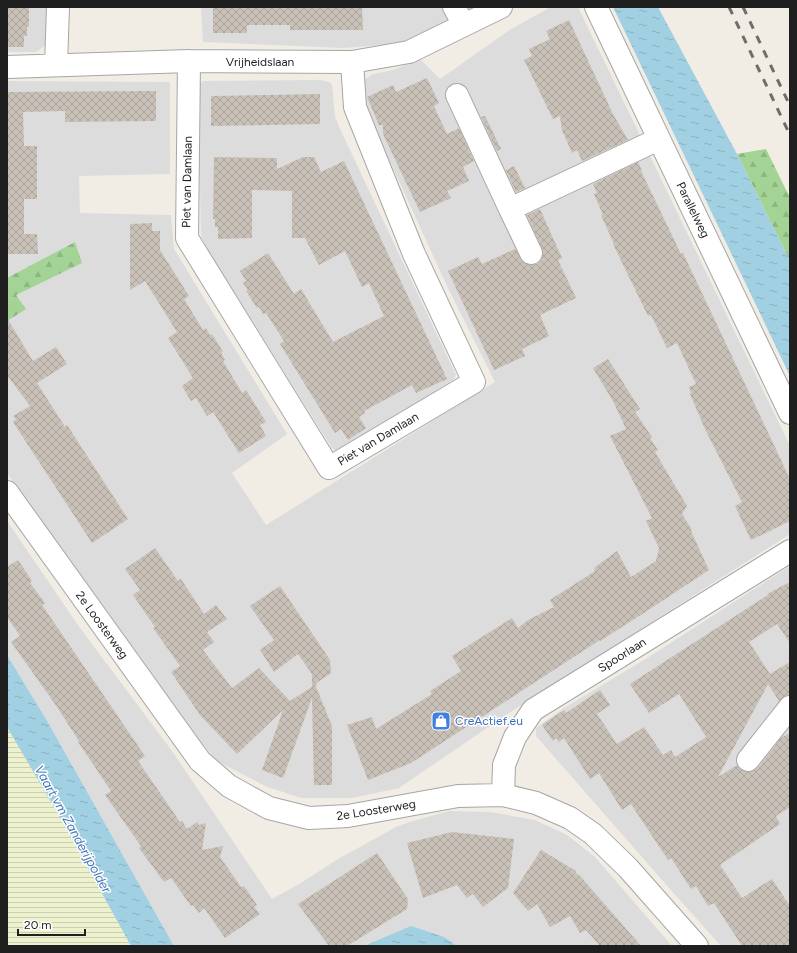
<svg xmlns="http://www.w3.org/2000/svg" width="797" height="953" font-family="Figtree,sans-serif">
<style>
.residential{fill:#dddcdc}
.farmland{fill:url(#farmland-rules)}
.forest{fill:url(#forest-firs)}
.water{fill:url(#water-ripples)}
.building{fill:url(#building-cross-hatch)}
.lines{fill:none;stroke-linecap:round;stroke-linejoin:round}
.minor-casing{stroke:#a6a6a6;stroke-width:24}
.minor{stroke:#fff;stroke-width:22}
.rail{stroke:#6d6d6d;stroke-width:3;stroke-dasharray:8 8;stroke-linecap:butt}
.labels{text-anchor:middle;dominant-baseline:central;stroke-width:3;stroke-linejoin:round;paint-order:stroke}
.street-label{font-size:12px;fill:#1f1f1f;stroke:#fff}
.shop-label{font-size:12px;fill:#366cbe;stroke:#fff;text-anchor:start}
.water-label{font-size:13px;font-style:italic;fill:#4176b8;stroke:#fff}
</style>
<defs>
<pattern id="farmland-rules" width="6" height="5" patternUnits="userSpaceOnUse"><rect width="6" height="5" fill="#edf1cd"/><path d="M0 2.5h6" fill="none" stroke="#cbceb0"/></pattern>
<pattern id="forest-firs" width="22" height="20" patternUnits="userSpaceOnUse"><rect width="22" height="20" fill="#a4d495"/><path d="M5 1l3.5 6h-7zM16 11l3.5 6h-7z" fill="#8db680"/></pattern>
<pattern id="water-ripples" width="26" height="14" patternUnits="userSpaceOnUse"><rect width="26" height="14" fill="#a0d0e2"/><path d="M2 4q2-2 4 0t4 0M15 11q2-2 4 0t4 0" fill="none" stroke="#89b2c1"/></pattern>
<pattern id="building-cross-hatch" width="8" height="8" patternUnits="userSpaceOnUse"><rect width="8" height="8" fill="#c9c0b7"/><path d="M0 0l8 8M0 8l8-8" fill="none" stroke="#aca59d"/></pattern>
</defs>
<rect width="100%" height="100%" fill="#f1ede4"/>
<path class="residential" d="M7,7H46V45L36,52H7Z
M201,7H477L405,43L343,48L203,42Z
M551,7H578L790,446V534L503,717L399,788L352,798H301L265,786L217,761L185,724L76,572L7,473V81L170,82V174L79,176L80,213L171,215L174,249L287,434L232,473L266,525L495,382L447,286L365,107L362,91L364,80L373,74L393,70L420,59L440,79L511,29Z
M320,80L329,82L332,84L335,117L342,133L456,375L453,380L339,453L332,448L210,254L201,236L198,92L200,84L203,81Z
M7,521L80,628L172,751L272,899L301,883L338,859L396,827L410,822L449,811L490,812L535,820L567,835L595,857L672,946H174L46,719L7,655Z
M790,566V946H721L670,889L536,736V728L564,708L644,660Z"/>
<path class="farmland" d="M7,727L57,812L131,946H7Z"/>
<path class="forest" d="M766,149L790,198V261L737,154Z
M75,242L82,263L16,295L26,309L7,321V278Z"/>
<path class="water" d="M613,7H658L737,154L790,261V376Z
M7,655L46,719L174,946H131L57,812L7,727Z
M411,926L444,937L457,946H364Z"/>
<path class="building" d="M7,7H29V27H27V36H24V47H7Z
M213,7H362L363,30H290V25H247V33H213Z
M569,20L613,114L628,140L582,161L577,150L572,153L562,130L560,116L553,119L524,60L532,56L529,49L550,39L546,31Z
M427,78L439,103L434,106L447,134L459,128L474,161L463,167L469,181L447,191L451,198L420,212L383,134V125H379L367,97L393,85L396,92Z
M156,91V121L65,122V111L23,112L24,146H37V199H24V234H37L38,254H7V92Z
M320,94V124L211,126V96Z
M485,116L501,149L497,151L481,117Z
M214,157L277,158V169L303,157H314L321,172L344,161L447,379L416,393L412,385L364,411L365,413L359,417L366,428L348,440L341,429L335,433L280,344L284,341L266,313L263,314L259,307L257,308L246,291L248,290L243,283L246,281L240,271L268,253L294,294L301,289L333,342L384,316L369,283L362,287L345,251L319,265L305,238H292V191L252,190V238L218,239V227H215V219H213Z
M638,162L642,171H641L681,254L683,253L790,479V521L751,540L735,506L742,502L705,429L690,394L691,393L689,387L696,384L677,343L667,348L651,315L648,316L613,244H614L601,215H603L594,194L597,193L593,184Z
M514,166L525,188L516,192L506,170Z
M540,209L562,258L558,260L576,298L540,315L549,336L522,349L525,356L494,370L448,271L478,257L482,264L515,249L524,263L530,265L537,264L541,260L543,254L542,248L527,215Z
M152,223V231H160V250L189,296L184,299L203,330L206,328L210,335L212,334L223,352L221,353L225,360L223,361L242,393L246,390L266,422L260,425L266,436L239,453L213,412L207,416L196,398L191,401L182,386L193,378L168,338L177,332L145,281L130,290V224Z
M7,318L33,361L56,347L67,364L37,383L65,427L67,425L128,519L92,543L13,422L16,419L13,416L30,406L7,375Z
M608,359L640,409L635,412L652,437L650,438L658,450L655,452L687,506L682,514L692,530L691,531L709,570L650,609L600,641V640L411,763L368,780L347,725L372,717L376,729L432,694L430,691L461,671L452,656L512,618L518,628L528,620L554,607L550,600L595,571L594,568L617,551L631,577L656,561L659,548L646,521L652,518L610,436L626,429L614,403L593,368Z
M155,548L178,581L181,579L204,614L216,605L227,619L207,632L214,642L203,650L232,688L259,668L290,701L312,687V674L298,654L274,672L260,650L274,640L250,606L280,586L330,660L331,673L315,684V685L317,684L316,687L332,726V785H314L312,698L283,778L262,770L283,710L237,754L200,715L171,672L180,666L153,628L155,627L133,595L140,590L125,569Z
M18,560L32,581L30,583L45,603L42,605L145,756L138,761L180,822L182,821L187,829L197,822L199,825L206,823L202,850L223,846L220,857L241,887L244,886L257,905L254,907L260,914L225,938L204,908L199,913L193,905L191,906L171,878L164,882L139,848L141,846L105,795L111,791L78,742L79,741L55,704L11,642L20,636L7,617V567Z
M790,582V643L777,624L749,642L770,674L790,662V695L785,696L779,701L768,684L718,777L737,765L741,770L746,772L753,771L758,768L781,738L790,733V807L776,816L780,824L720,865L742,898L772,879L790,906V946H742L714,903L708,906L696,886L691,889L671,858L668,860L631,804L622,810L599,773L590,779L564,738L559,742L556,738L553,741L542,725L564,710L566,713L600,690L610,705L597,714L617,744L644,727L663,755L671,750L675,757L706,737L679,694L649,713L630,684L768,595L767,594Z
M452,832L514,839L508,888L483,907L473,894L467,898L457,885L423,898L407,843Z
M541,850L576,871L575,872L581,877L641,946H600L586,930L580,933L570,916L550,927L537,904L528,911L513,893Z
M377,853L408,899L407,909L347,946H329L298,904Z"/>
<g class="lines">
<defs>
<path id="minor" d="M454,7L464,25
M596,7L790,413
M189,61L187,238L329,468L474,382L414,254L355,107L352,62
M56,65L58,7
M7,67L189,61L352,62L409,52L501,7
M457,95L510,209
M531,253L510,209L659,139
M7,492L200,761L229,786L269,808L309,818L348,816L458,796L503,795L536,803L570,818L593,834L628,868L697,946
M748,760L790,707
M503,795L504,765L515,737L533,710L790,551"/>
</defs>
<use href="#minor" class="minor-casing"/>
<use href="#minor" class="minor"/>
<path class="rail" d="M729,7L790,135
M743,7L790,106"/>
</g>
<defs>
<symbol id="shop-square" viewBox="-11 -11 22 22"><rect x="-9" y="-9" width="18" height="18" rx="4" fill="#3f7fe0" stroke="#fff"/><path d="M-5-2.5h2.3a2.7 3.5 0 0 1 5.4 0H5L5.5 6h-11ZM-1.5-2.5h3a1.5 2.3 0 0 0-3 0Z" fill="#fff"/></symbol>
</defs>
<g fill-rule="evenodd">
<use href="#shop-square" x="430" y="710" width="22" height="22"/>
</g>
<g class="labels">
<g class="street-label">
<text x="260" y="62">Vrijheidslaan</text>
<text transform="translate(187 182) rotate(-89)">Piet van Damlaan</text>
<text transform="translate(693 210) rotate(64)">Parallelweg</text>
<text transform="translate(378 439) rotate(-31)">Piet van Damlaan</text>
<text transform="translate(102 625) rotate(54)">2e Loosterweg</text>
<text transform="translate(622 655) rotate(-32)">Spoorlaan</text>
<text transform="translate(376 810) rotate(-9)">2e Loosterweg</text>
</g>
<g class="shop-label">
<text x="455" y="721">CreActief.eu</text>
</g>
<g class="water-label">
<text transform="translate(73 829) rotate(61)">Vaart vm Zanderijpolder</text>
</g>
</g>
<rect width="797" height="953" fill="none" stroke="#1f1f1f" stroke-width="16"/>
<path d="M18 929v6h67v-6" fill="none" stroke="#1f1f1f" stroke-width="2"/>
<text x="24" y="929" font-size="12" fill="#1f1f1f" stroke="#ffffff" stroke-width="3" paint-order="stroke">20 m</text>
</svg>
